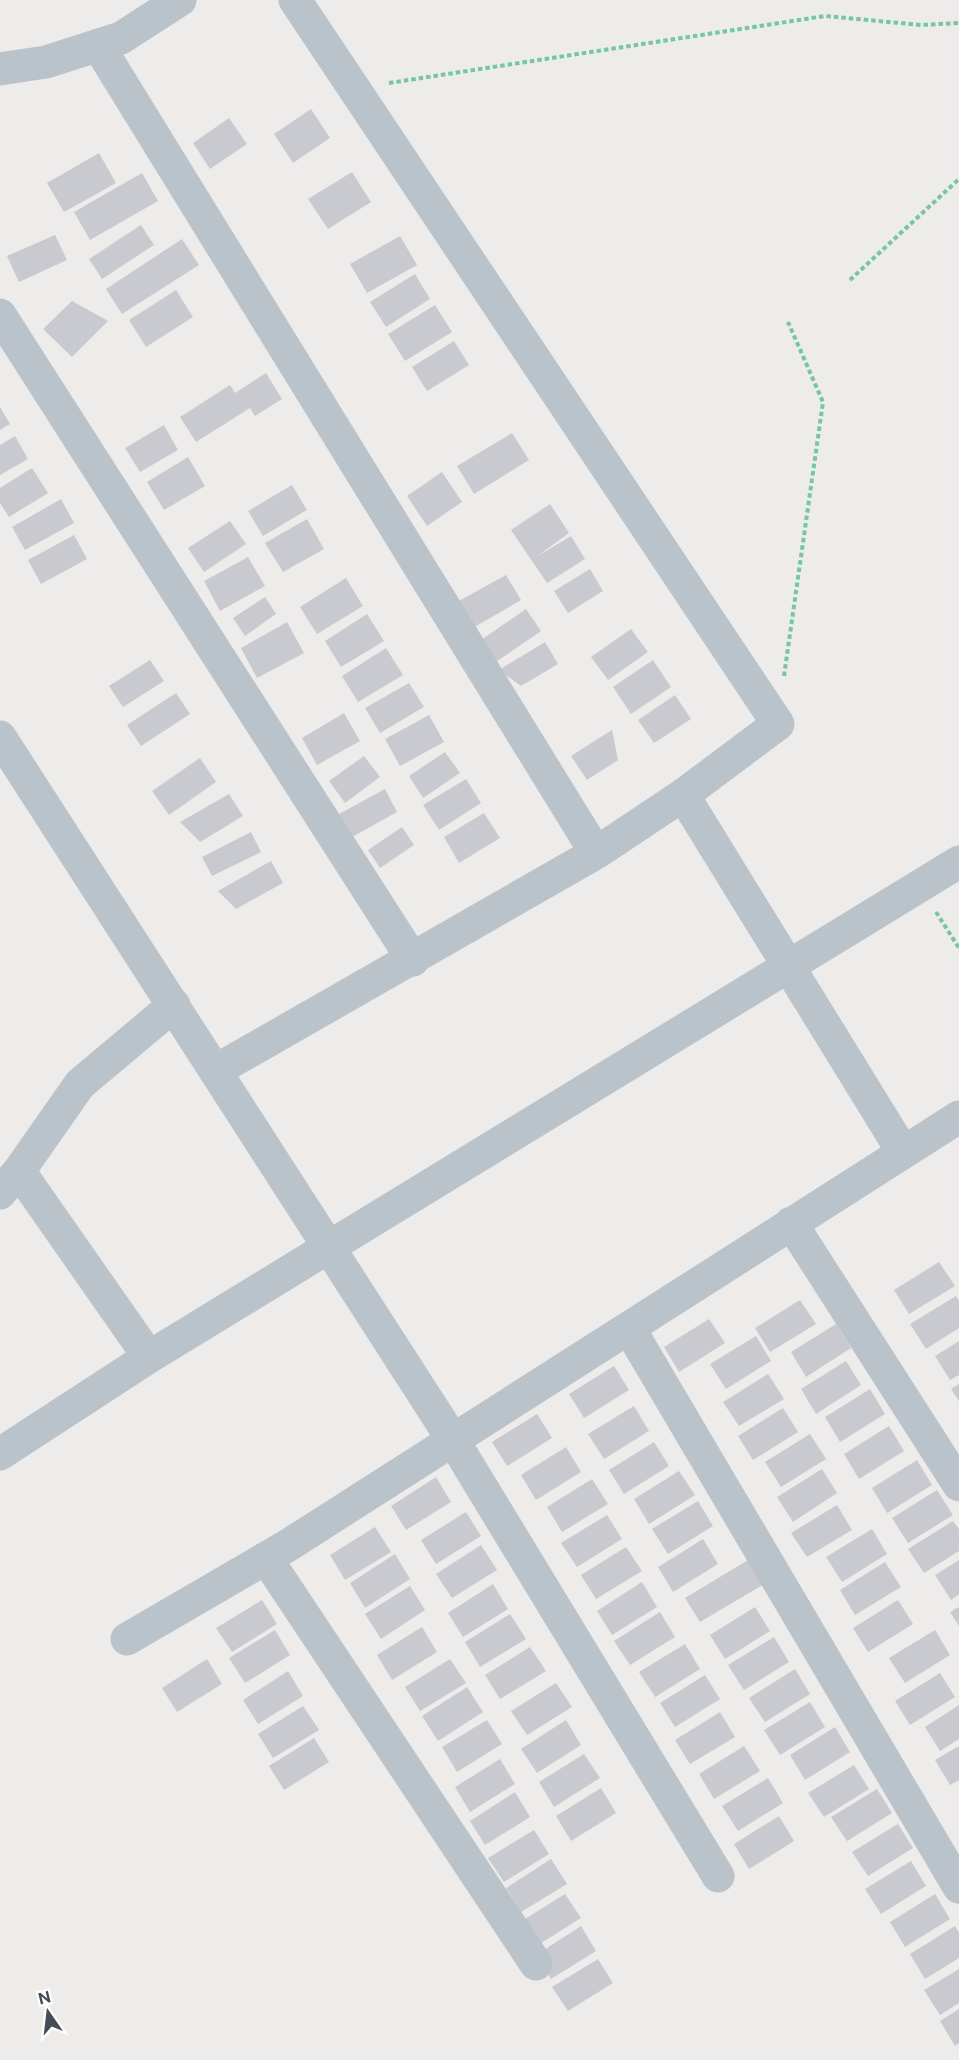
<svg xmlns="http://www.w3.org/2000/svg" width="959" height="2060" font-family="'Public Sans',sans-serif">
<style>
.building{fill:#c8cad0}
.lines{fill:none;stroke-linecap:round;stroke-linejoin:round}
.path{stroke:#74c79e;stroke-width:4;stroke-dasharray:4.5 3;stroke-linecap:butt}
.minor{stroke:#bac3ca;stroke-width:33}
</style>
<rect width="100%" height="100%" fill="#eeebeb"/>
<path class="building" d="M311,109L330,138L293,163L274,134Z
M229,118L247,144L210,169L193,143Z
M99,153L116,183L64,212L47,183Z
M352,172L371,202L328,229L308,199Z
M142,173L158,201L90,240L74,212Z
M141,225L154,245L102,279L89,259Z
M55,235L67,260L19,282L7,256Z
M400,236L417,265L367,293L350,264Z
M182,239L199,265L122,314L106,289Z
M415,274L430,299L386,327L370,302Z
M176,290L193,317L146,347L129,320Z
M72,301L108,321L72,357L43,329Z
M435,305L452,332L405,361L388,334Z
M454,341L469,365L427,391L412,367Z
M266,373L282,399L255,416L250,408L196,442L180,417L230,385L235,393Z
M0,407L10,424L0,430Z
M164,425L178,450L140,472L125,448Z
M512,433L529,460L474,494L457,466Z
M15,436L28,459L0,475V445Z
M188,457L205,486L164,510L147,482Z
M32,468L48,493L9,517L0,503V488Z
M442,472L462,502L427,526L407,496Z
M292,485L307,510L263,536L248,511Z
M61,499L74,523L25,550L12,527Z
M550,504L569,533L536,557L571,536L585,559L547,583L511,530Z
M307,519L324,549L283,572L265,543Z
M230,521L246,544L204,572L188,548Z
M74,535L87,559L41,584L28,560Z
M248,557L265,586L220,611L204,581Z
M590,569L603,591L568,613L554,591Z
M506,575L521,600L471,629L457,602Z
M346,578L363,606L317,634L300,607Z
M265,597L276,614L245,636L233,618Z
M526,609L541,631L496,662L481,640Z
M367,614L384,641L341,667L325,641Z
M287,622L304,653L257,678L241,648Z
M631,629L648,652L608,680L591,657Z
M545,642L558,664L521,686L499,670Z
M386,648L403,675L358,702L342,676Z
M150,660L164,681L123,707L109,686Z
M653,660L671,687L631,714L613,687Z
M409,683L424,707L380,733L365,708Z
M176,693L190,714L141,746L127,725Z
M675,695L691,719L654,743L638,720Z
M344,713L360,741L317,765L302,738Z
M429,715L444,742L400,766L385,739Z
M612,730L618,760L587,780L571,756Z
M445,752L460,773L423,798L409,776Z
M364,756L380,777L345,803L329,781Z
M200,758L216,782L169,815L152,791Z
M466,779L481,803L439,830L423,805Z
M385,789L397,812L352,837L339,814Z
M229,794L243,816L200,842L180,822Z
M484,813L500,838L459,863L444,837Z
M402,827L414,845L380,868L368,850Z
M251,832L261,852L212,876L202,857Z
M271,861L283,883L236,909L218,891Z
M939,1262L955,1286L909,1314L894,1290Z
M956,1296L959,1301V1328L926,1349L910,1324Z
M800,1300L816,1324L770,1352L755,1328Z
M709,1319L725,1343L679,1372L664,1347Z
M836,1324L851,1348L806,1377L791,1352Z
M756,1336L771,1361L726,1389L710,1364Z
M959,1341V1375L950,1380L935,1356Z
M846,1361L861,1385L816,1414L801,1389Z
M614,1366L629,1390L584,1418L569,1394Z
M768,1374L784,1399L739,1426L723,1402Z
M959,1384V1401L951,1389Z
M870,1389L885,1414L840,1442L825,1417Z
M634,1406L649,1431L604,1459L588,1434Z
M783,1408L798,1432L753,1460L738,1436Z
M537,1414L552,1438L507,1466L492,1442Z
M889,1426L904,1451L859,1479L844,1454Z
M810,1434L826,1459L781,1487L765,1462Z
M654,1442L669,1466L624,1494L609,1470Z
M566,1447L581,1472L536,1500L521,1475Z
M917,1460L932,1485L887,1513L872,1488Z
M822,1469L837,1493L793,1522L777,1497Z
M679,1471L695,1495L649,1524L634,1499Z
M436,1477L451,1502L406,1530L391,1506Z
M592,1479L608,1504L562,1532L547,1507Z
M937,1490L953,1515L908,1543L892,1518Z
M698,1501L713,1526L668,1554L652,1529Z
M837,1505L852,1530L807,1557L791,1533Z
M466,1512L481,1536L436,1564L421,1540Z
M607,1515L622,1539L577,1567L561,1543Z
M953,1521L959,1529V1551L924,1573L908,1549Z
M375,1527L391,1552L345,1580L330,1555Z
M872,1529L887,1554L842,1582L826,1557Z
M703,1539L718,1564L673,1592L658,1567Z
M481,1545L497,1570L452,1598L436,1574Z
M626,1547L642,1571L596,1599L581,1575Z
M395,1554L410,1579L365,1608L350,1583Z
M758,1554L773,1579L700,1622L685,1598Z
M959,1560V1594L951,1600L935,1575Z
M885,1562L901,1587L855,1615L840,1590Z
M642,1582L657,1607L612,1635L597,1611Z
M493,1584L508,1609L463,1637L448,1613Z
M410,1586L425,1610L381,1639L365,1614Z
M262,1600L277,1624L232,1652L216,1628Z
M898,1600L913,1624L868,1652L853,1628Z
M755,1607L770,1631L725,1659L710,1635Z
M959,1607V1626L950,1612Z
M660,1612L675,1637L630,1665L614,1641Z
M510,1614L526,1639L480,1667L465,1642Z
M422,1627L437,1652L392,1680L377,1655Z
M275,1630L290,1655L245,1683L229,1658Z
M935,1630L950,1655L905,1683L889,1658Z
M774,1637L789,1662L744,1690L728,1665Z
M685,1644L700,1669L655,1697L639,1672Z
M530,1647L546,1671L500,1699L485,1675Z
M207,1659L222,1684L177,1712L162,1688Z
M450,1659L466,1683L420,1711L405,1687Z
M795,1669L810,1694L765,1722L749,1698Z
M288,1671L303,1696L258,1724L243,1700Z
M940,1673L955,1697L910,1725L895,1701Z
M705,1675L720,1699L675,1727L660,1703Z
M556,1683L572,1707L527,1735L511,1711Z
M467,1687L483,1712L438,1741L422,1716Z
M810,1702L825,1727L780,1755L764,1730Z
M959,1705V1739L940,1751L925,1727Z
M303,1706L319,1730L273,1758L258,1734Z
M720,1712L735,1737L690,1764L675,1740Z
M487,1720L502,1744L457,1772L442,1747Z
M566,1720L581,1745L537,1773L521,1749Z
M835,1727L850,1752L805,1780L790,1755Z
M314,1738L329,1762L284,1790L269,1766Z
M744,1746L760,1771L714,1799L699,1774Z
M959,1746V1780L950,1785L935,1760Z
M584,1754L600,1778L554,1807L539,1782Z
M500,1759L515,1784L470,1812L455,1787Z
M854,1765L869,1789L824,1817L808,1793Z
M768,1778L783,1803L738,1831L722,1806Z
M601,1788L616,1813L571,1841L556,1816Z
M877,1789L892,1813L847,1841L831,1817Z
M515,1792L530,1817L485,1845L470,1821Z
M779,1816L794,1841L749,1869L734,1844Z
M898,1824L913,1848L868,1876L852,1852Z
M534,1830L549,1854L504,1882L488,1858Z
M551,1859L567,1884L521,1912L506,1888Z
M911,1861L926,1886L881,1914L865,1889Z
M565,1894L581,1918L535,1947L520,1922Z
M935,1894L950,1919L905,1947L890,1922Z
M581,1926L596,1951L551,1979L536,1955Z
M955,1926L959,1933V1958L925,1979L910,1954Z
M598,1959L613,1983L568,2011L552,1987Z
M959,1969V2003L940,2015L924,1990Z
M959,2009V2043L955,2046L940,2021Z"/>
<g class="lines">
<path class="path" d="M389,83L825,16L921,25L959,23
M850,280L959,179
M784,676L823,402L788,322
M936,912L959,948"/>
<path class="minor" d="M98,45L596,853
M0,69L46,62L121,38L180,0
M0,315L413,960
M0,737L453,1440L718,1876
M683,795L903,1152
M215,1071L596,853L683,795L778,724L295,0
M19,1171L149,1357
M0,1193L19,1171L80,1084L174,1005
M791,1223L959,1485
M629,1328L959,1887
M0,1454L149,1357L959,862
M266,1558L536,1964
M127,1639L287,1546L959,1117"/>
</g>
<g transform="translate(48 2012) rotate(346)" stroke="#ffffff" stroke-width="4.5" paint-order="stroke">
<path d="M0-4.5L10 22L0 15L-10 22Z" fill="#454e57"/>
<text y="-9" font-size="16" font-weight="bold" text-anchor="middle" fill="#454e57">N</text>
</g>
</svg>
